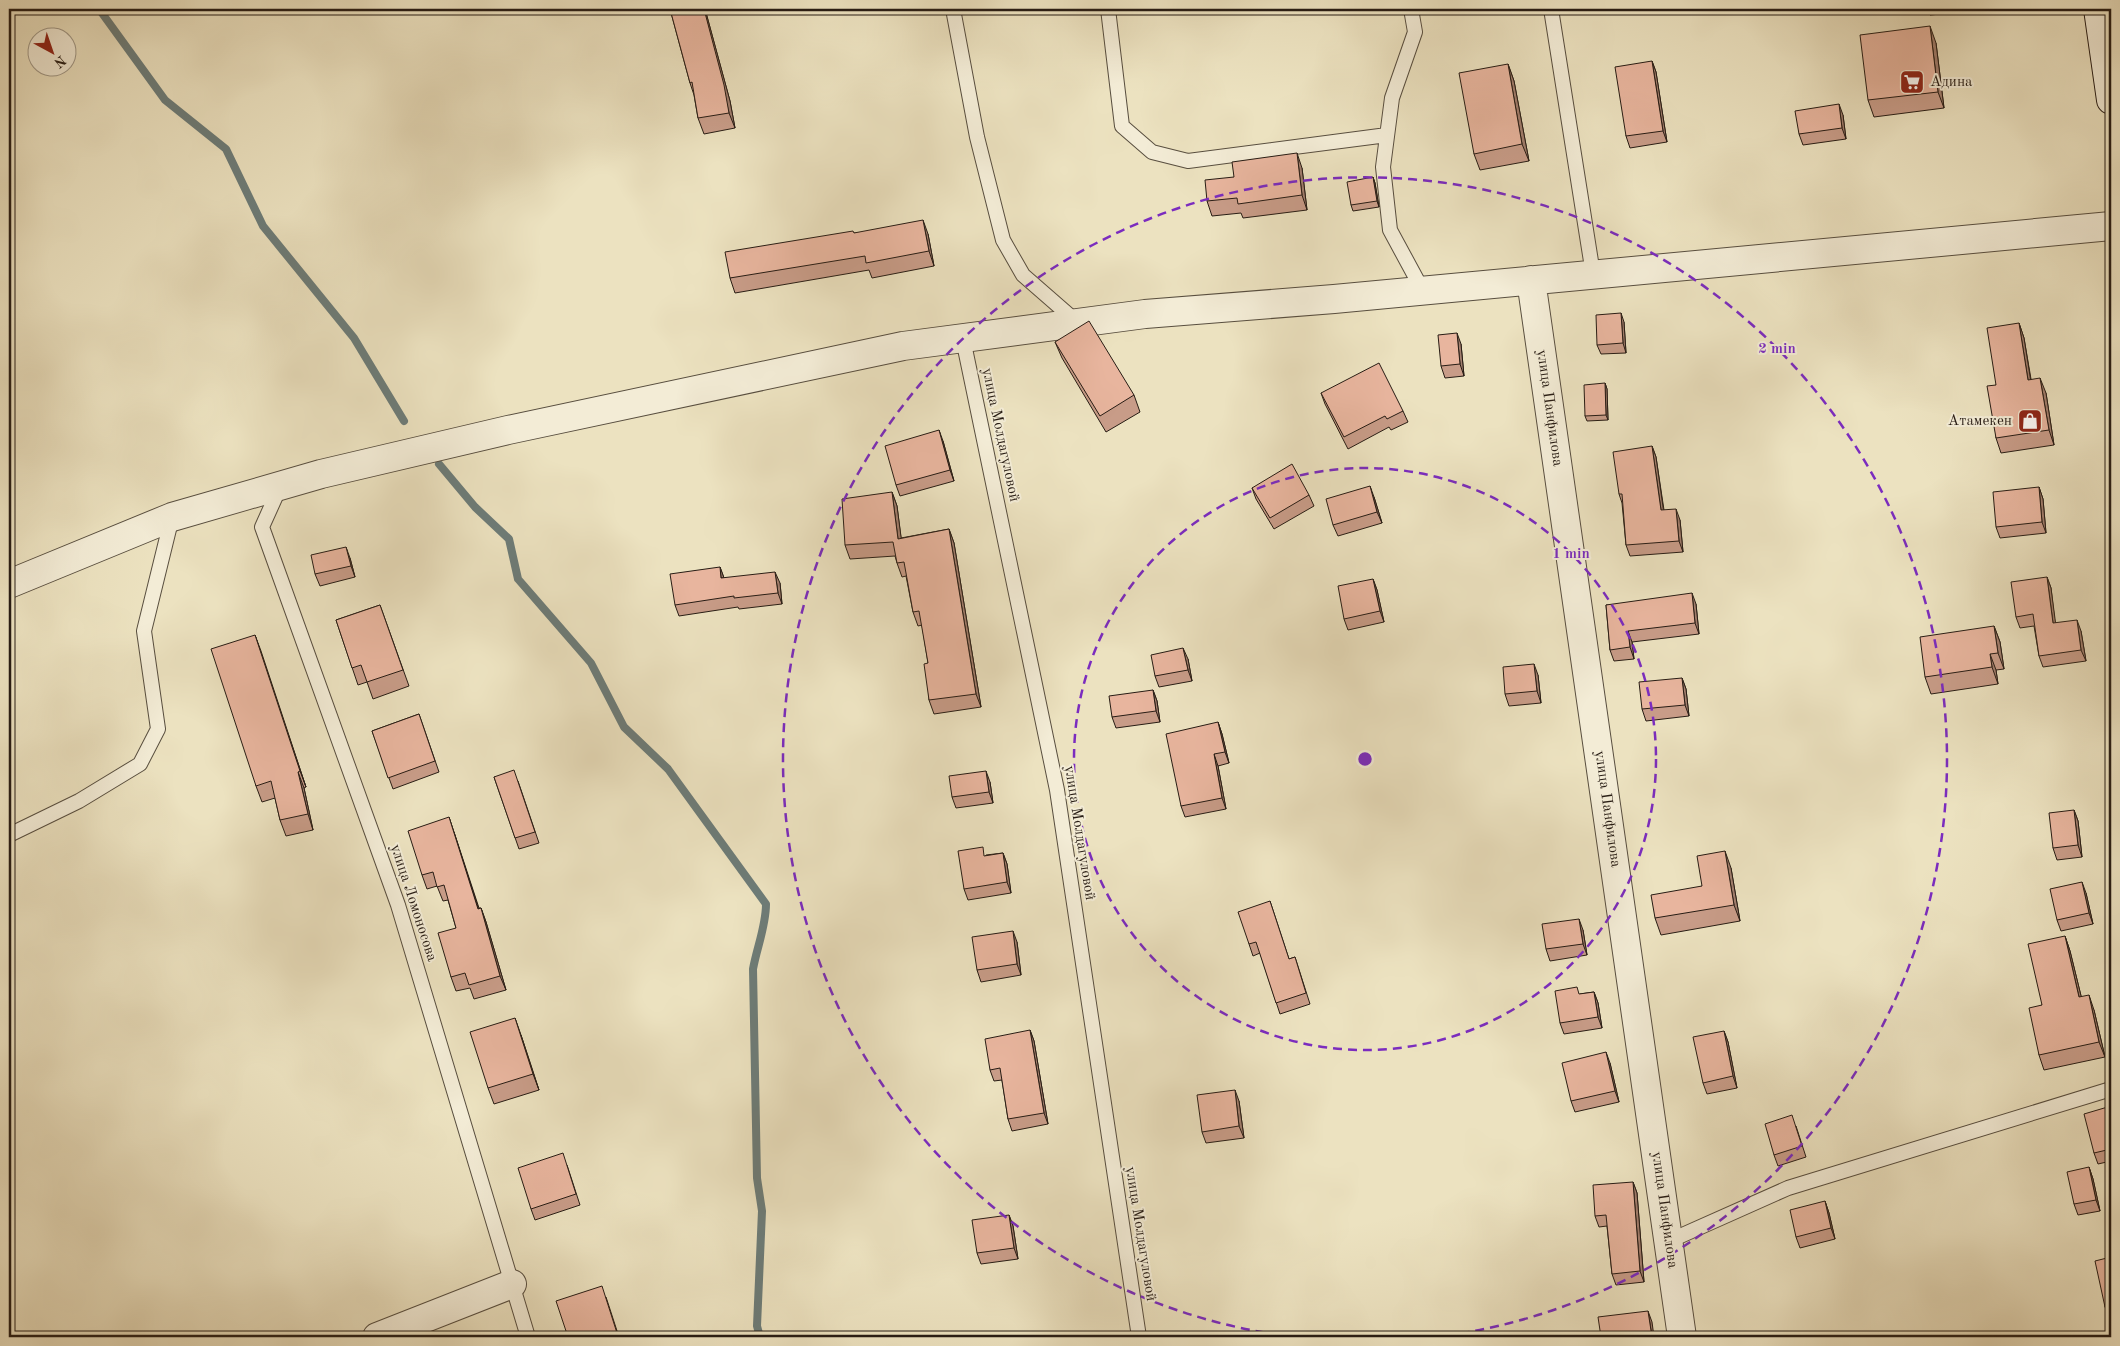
<svg xmlns="http://www.w3.org/2000/svg" width="2120" height="1346" font-family="'Old Standard TT',serif">
<style>
.lines{fill:none;stroke-linecap:round;stroke-linejoin:round}
.stream{stroke:#6d7c78;stroke-width:8}
.service-casing{stroke:#584e3f;stroke-width:16}
.minor-casing{stroke:#584e3f;stroke-width:30}
.secondary-casing{stroke:#271c14;stroke-width:30}
.service{stroke:#f3ecd6;stroke-width:14}
.minor{stroke:#f3ecd6;stroke-width:28}
.secondary{stroke:#f3ecd6;stroke-width:28}
.wall{fill:#c89c88;stroke:#271c14}
.shaded-wall{fill:#a27f6f;stroke:#271c14}
.building{fill:#e8b59e;stroke:#271c14}
.ring{fill:none;stroke:#7b2cbf;stroke-width:2.5;stroke-dasharray:9 6}
.labels{text-anchor:middle;dominant-baseline:central;stroke-width:4;stroke-linejoin:round;paint-order:stroke}
.poi-label{font-size:15px;fill:#271c14;stroke:#f3ecd6;text-anchor:start}
.street-label{font-size:15px;fill:#271c14;stroke:#f3ecd6}
.centre{fill:#7b2cbf;stroke:#f3ecd6;stroke-width:2.5}
.ring-label{font-size:15px;text-anchor:middle;font-weight:bold;fill:#7b2cbf;stroke:#f3ecd6;stroke-width:4;stroke-linejoin:round;paint-order:stroke}
</style>
<rect width="100%" height="100%" fill="#ece2c0"/>
<filter id="stains"><feTurbulence type="fractalNoise" baseFrequency=".004" numOctaves="4"/><feColorMatrix values="0 0 0 0 .2 0 0 0 0 .09 0 0 0 0 .02 0 0 0 .5 -.17"/></filter>
<radialGradient id="worn" r=".72"><stop offset=".6" stop-color="#630" stop-opacity="0"/><stop offset="1" stop-color="#630" stop-opacity=".3"/></radialGradient>
<g class="lines">
<path class="stream" d="M99,9L165,100L226,149L263,226L354,338L404,421
M439,464L475,507L509,539L518,579L591,663L624,727L668,769L766,904C766,926 757,947 753,969L757,1178L762,1211L757,1326L760,1337"/>
<defs>
<path id="service" d="M953,9L977,137L1003,240L1023,275L1078,323
M1108,9L1122,126L1152,152L1188,161L1387,135
M1411,9L1415,32L1392,98L1383,167L1390,230L1423,291
M1551,9L1593,274
M963,339L1057,790L1139,1337
M280,487L262,527L398,905L528,1337
M9,835L79,801L140,764L158,729L144,631L172,517
M1669,1241L1788,1188L2111,1089"/>
<path id="minor" d="M1531,280L1682,1337
M9,584L172,517L321,474L508,430L903,346L1145,314L1334,299L2111,226
M377,1337L512,1284"/>
<path id="secondary" d="M2098,9L2111,100"/>
</defs>
<use href="#service" class="service-casing"/>
<use href="#minor" class="minor-casing"/>
<use href="#secondary" class="secondary-casing"/>
<use href="#service" class="service"/>
<use href="#minor" class="minor"/>
<use href="#secondary" class="secondary"/>
</g>
<path class="wall" d="M670,9H705L730,101L735,128L704,134L698,118L694,95L690,83Z
M1927,9H1996L1930,15Z
M1936,43L1944,108L1874,117L1868,100Z
M1652,61L1656,72L1667,142L1630,148L1626,136Z
M1508,64L1514,81L1529,161L1480,170L1474,154Z
M1843,115L1846,139L1803,145L1799,134Z
M1302,168L1307,210L1243,218L1241,213L1212,216L1207,201L1234,177Z
M1373,177L1375,183L1379,207L1353,211L1351,205Z
M854,233L928,234L934,266L872,278L869,270L735,293L730,278Z
M1624,322L1626,353L1601,354L1597,345Z
M2019,323L2024,338L2031,379L2046,393L2054,445L2001,453L1996,438V385Z
M1055,342L1134,395L1140,412L1106,432L1062,358Z
M1461,344L1464,376L1445,378L1441,366Z
M1605,383L1607,389L1608,420L1587,421L1585,416Z
M1321,393L1403,411L1408,422L1391,430L1389,427L1348,449L1325,404Z
M943,441L954,481L900,496L896,485Z
M1652,446L1656,457L1664,510L1680,520L1683,552L1630,556L1626,545L1622,503L1619,494Z
M2039,487L2043,499L2046,533L2000,538L1996,527Z
M1252,488L1309,495L1314,506L1274,529L1256,499Z
M892,492L897,506L901,538L949,529L954,543L981,707L934,714L929,700L928,663L922,625L918,626L913,612L906,576L902,577L897,563L895,556L850,559L845,545Z
M1374,497L1382,523L1338,536L1333,525Z
M350,558L355,577L320,586L315,574Z
M720,567L724,578L780,583L782,604L739,609L738,607L679,616L675,605Z
M2047,577L2051,588L2055,623L2081,631L2086,661L2043,667L2039,656L2034,626L2020,628L2016,617Z
M1373,579L1377,590L1384,622L1348,630L1344,619Z
M1696,604L1699,634L1632,642L1634,659L1614,661L1610,650L1606,605Z
M380,605L409,686L373,699L367,682L358,685L336,620Z
M1994,626L2000,642L2004,669L1996,670L1998,684L1931,694L1925,677Z
M255,635L306,787L304,788L313,830L286,836L280,820L275,798L262,802L256,786Z
M1188,659L1192,681L1159,687L1155,676Z
M1538,675L1541,703L1509,706L1505,694Z
M1682,678L1686,689L1689,716L1646,721L1642,709Z
M1153,690L1157,701L1160,722L1116,728L1112,717Z
M419,714L439,772L393,789L372,731Z
M1218,722L1222,734L1229,763L1218,766L1226,809L1185,817L1181,806Z
M494,777L518,781L539,843L519,849Z
M990,782L993,803L956,808L952,797Z
M2074,810L2078,821L2082,857L2057,860L2053,848Z
M454,832L479,908H481L486,922L506,990L474,999L470,988L456,991L451,977L456,928L448,900L443,901L437,886L427,889L422,875Z
M1003,853L1007,864L1011,893L968,900L964,889L986,855Z
M1731,868L1740,921L1661,935L1655,918L1702,886Z
M2086,893L2093,924L2061,931L2057,920Z
M1270,901L1289,959L1295,957L1310,1004L1280,1014L1260,953L1253,956L1249,944Z
M1583,930L1587,955L1550,961L1546,949Z
M2065,936L2070,951L2081,996L2094,1010L2105,1057L2044,1070L2039,1055L2042,1005Z
M1017,942L1021,975L981,982L977,970Z
M1594,992L1598,1003L1602,1028L1564,1034L1560,1023L1580,994Z
M1030,1030L1034,1041L1048,1124L1012,1131L1008,1119L1002,1080L994,1081L990,1070Z
M1724,1031L1728,1042L1737,1088L1707,1094L1703,1083Z
M521,1035L539,1090L494,1104L488,1088Z
M1610,1063L1619,1102L1575,1112L1571,1101Z
M1239,1101L1244,1138L1206,1143L1202,1132Z
M2111,1106V1161L2098,1164L2094,1153Z
M1796,1126L1806,1157L1778,1166L1774,1155Z
M567,1165L580,1205L535,1220L531,1209Z
M2089,1167L2093,1179L2100,1211L2078,1215L2074,1204Z
M1633,1182L1637,1193L1644,1282L1616,1285L1612,1274L1607,1226L1599,1227L1595,1216Z
M1825,1201L1829,1213L1835,1239L1800,1248L1796,1237Z
M1009,1215L1013,1226L1018,1259L981,1264L977,1253Z
M2111,1257V1321L2105,1307Z
M606,1297L619,1337H568Z"/>
<path class="shaded-wall" d="M704,9H705L730,101L735,128L729,113Z
M1930,26L1936,43L1944,108L1938,92Z
M1652,61L1656,72L1667,142L1663,131Z
M1508,64L1514,81L1529,161L1522,144Z
M1839,104L1843,115L1846,139L1842,128Z
M1297,153L1302,168L1307,210L1302,195Z
M1373,177L1375,183L1379,207L1377,201Z
M923,220L928,234L934,266L929,251Z
M1621,313L1624,322L1626,353L1623,343Z
M2019,323L2024,338L2033,395L2028,380Z
M1457,333L1461,344L1464,376L1460,364Z
M2040,378L2046,393L2054,445L2049,430Z
M1605,383L1607,389L1608,420L1606,415Z
M939,430L943,441L954,481L950,470Z
M1652,446L1656,457L1665,521L1661,510Z
M1370,486L1374,497L1382,523L1377,512Z
M2039,487L2043,499L2046,533L2042,522Z
M892,492L897,506L903,552L898,539Z
M1676,509L1680,520L1683,552L1679,541Z
M949,529L954,543L981,707L976,694Z
M346,547L350,558L355,577L351,566Z
M720,567L724,578H721Z
M775,572L780,583L782,604L778,593Z
M2047,577L2051,588L2057,634L2053,623Z
M1373,579L1377,590L1384,622L1380,611Z
M1692,593L1696,604L1699,634L1695,623Z
M2077,620L2081,631L2086,661L2081,650Z
M1994,626L2000,642L2004,669L1998,653Z
M1628,631L1632,642L1634,659L1630,647Z
M255,635L261,651L306,787L300,771Z
M1183,648L1188,659L1192,681L1188,670Z
M1990,654L1996,670L1998,684L1992,667Z
M1534,664L1538,675L1541,703L1537,691Z
M1682,678L1686,689L1689,716L1685,705Z
M1153,690L1157,701L1160,722L1156,711Z
M1218,722L1222,734L1229,763L1225,752Z
M1214,754L1218,766L1226,809L1222,798Z
M986,771L990,782L993,803L989,792Z
M298,772L304,788L313,830L308,814Z
M2074,810L2078,821L2082,857L2078,845Z
M449,817L454,832L483,923L478,909Z
M1725,851L1731,868L1740,921L1734,905Z
M1003,853L1007,864L1011,893L1007,882Z
M2082,882L2086,893L2093,924L2089,913Z
M481,908L486,922L506,990L500,976Z
M1579,919L1583,930L1587,955L1583,944Z
M1013,931L1017,942L1021,975L1017,964Z
M2065,936L2070,951L2085,1012L2079,997Z
M1594,992L1598,1003L1602,1028L1598,1017Z
M2089,995L2094,1010L2105,1057L2099,1042Z
M515,1018L521,1035L539,1090L533,1074Z
M1030,1030L1034,1041L1048,1124L1044,1113Z
M1724,1031L1728,1042L1737,1088L1733,1076Z
M1606,1052L1610,1063L1619,1102L1615,1091Z
M1235,1090L1239,1101L1244,1138L1239,1126Z
M2089,1167L2093,1179L2100,1211L2096,1200Z
M1633,1182L1637,1193L1644,1282L1640,1271Z
M1825,1201L1829,1213L1835,1239L1831,1228Z
M1009,1215L1013,1226L1018,1259L1014,1248Z
M1648,1311L1652,1322L1654,1337H1652Z"/>
<path class="building" d="M670,9H704L724,85L729,113L698,118L692,82L690,83Z
M1930,26L1938,92L1868,100L1860,35Z
M1652,61L1663,131L1626,136L1615,67Z
M1508,64L1522,144L1474,154L1459,73Z
M1839,104L1842,128L1799,134L1795,111Z
M1297,153L1302,195L1238,204L1237,198L1207,201L1205,180L1234,177L1232,162Z
M1373,177L1377,201L1351,205L1347,182Z
M923,220L929,251L866,263L865,256L730,278L725,252L853,231L854,233Z
M1621,313L1623,343L1597,345L1596,315Z
M1089,321L1134,395L1100,416L1055,342Z
M2019,323L2028,380L2040,378L2049,430L1996,438L1987,386L1996,385L1987,328Z
M1457,333L1460,364L1441,366L1438,335Z
M1379,363L1403,411L1387,419L1385,416L1344,437L1321,393Z
M1605,383L1606,415L1585,416L1584,385Z
M939,430L950,470L896,485L885,446Z
M1652,446L1661,510L1676,509L1679,541L1626,545L1622,494H1619L1613,452Z
M1292,464L1309,495L1270,518L1252,488Z
M1370,486L1377,512L1333,525L1326,499Z
M2039,487L2042,522L1996,527L1993,492Z
M892,492L898,539L949,529L976,694L929,700L924,664L928,663L919,611L913,612L904,562L897,563L893,542L845,545L842,499Z
M346,547L351,566L315,574L311,555Z
M720,567L721,578L775,572L778,593L734,598V596L675,605L670,574Z
M2047,577L2053,623L2077,620L2081,650L2039,656L2033,614L2016,617L2011,582Z
M1373,579L1380,611L1344,619L1338,586Z
M1692,593L1695,623L1628,631L1630,647L1610,650L1606,605Z
M380,605L403,670L367,682L361,665L352,668L336,620Z
M1994,626L1998,653L1990,654L1992,667L1925,677L1920,637Z
M255,635L300,771L298,772L308,814L280,820L271,781L256,786L211,649Z
M1183,648L1188,670L1155,676L1151,655Z
M1534,664L1537,691L1505,694L1503,667Z
M1682,678L1685,705L1642,709L1639,682Z
M1153,690L1156,711L1112,717L1109,696Z
M419,714L435,761L388,778L372,731Z
M1218,722L1225,752L1214,754L1222,798L1181,806L1166,734Z
M514,770L535,832L515,838L494,777Z
M986,771L989,792L952,797L949,776Z
M2074,810L2078,845L2053,848L2049,813Z
M449,817L478,909L481,908L500,976L469,985L465,973L451,977L438,933L456,928L444,885L437,887L433,872L422,875L408,831Z
M983,847L984,856L1003,853L1007,882L964,889L958,851Z
M1725,851L1734,905L1655,918L1651,895L1702,886L1697,856Z
M2082,882L2089,913L2057,920L2050,889Z
M1270,901L1289,959L1295,957L1306,993L1276,1003L1256,942L1249,944L1238,912Z
M1579,919L1583,944L1546,949L1542,924Z
M1013,931L1017,964L977,970L972,937Z
M2065,936L2079,997L2089,995L2099,1042L2039,1055L2029,1008L2042,1005L2028,944Z
M1577,987L1579,994L1594,992L1598,1017L1560,1023L1555,991Z
M515,1018L533,1074L488,1088L470,1032Z
M1030,1030L1044,1113L1008,1119L1000,1068L990,1070L985,1039Z
M1724,1031L1733,1076L1703,1083L1693,1037Z
M1606,1052L1615,1091L1571,1101L1562,1063Z
M1235,1090L1239,1126L1202,1132L1197,1095Z
M2111,1106V1149L2094,1153L2084,1114Z
M1792,1115L1802,1146L1774,1155L1765,1124Z
M563,1153L576,1194L531,1209L518,1168Z
M2089,1167L2096,1200L2074,1204L2067,1172Z
M1633,1182L1640,1271L1612,1274L1606,1215L1595,1216L1593,1185Z
M1825,1201L1831,1228L1796,1237L1790,1210Z
M1009,1215L1014,1248L977,1253L972,1220Z
M2111,1257V1305L2105,1307L2095,1261Z
M602,1286L617,1333L605,1337H568L556,1301Z
M1648,1311L1652,1337H1601L1598,1317Z
M45,1335L46,1337H39Z"/>
<g class="ring">
<circle cx="1365" cy="759" r="291"/>
<path d="M1294 1337A582 582 0 1 1 1436 1337"/>
</g>
<defs>
<symbol id="supermarket-square" viewBox="-11 -11 22 22"><rect x="-9" y="-9" width="18" height="18" rx="4" fill="#8f2418" stroke="#f3ecd6"/><path d="M-6-5.5h2.5l.6 2H6L4.5 2H-2.5L-4.4-4H-6ZM-1.5 3.2a1.3 1.3 0 1 0 .1 0ZM3 3.2a1.3 1.3 0 1 0 .1 0Z" fill="#fff"/></symbol>
<symbol id="shop-square" viewBox="-11 -11 22 22"><rect x="-9" y="-9" width="18" height="18" rx="4" fill="#8f2418" stroke="#f3ecd6"/><path d="M-5-2.5h2.3a2.7 3.5 0 0 1 5.4 0H5L5.5 6h-11ZM-1.5-2.5h3a1.5 2.3 0 0 0-3 0Z" fill="#fff"/></symbol>
</defs>
<g fill-rule="evenodd">
<use href="#supermarket-square" x="1898" y="68" width="28" height="28"/>
<use href="#shop-square" x="2016" y="407" width="28" height="28"/>
</g>
<g class="labels">
<g class="poi-label">
<text x="1930" y="82">Адина</text>
<text x="2012" y="421" text-anchor="end">Атамекен</text>
</g>
<g class="street-label">
<text transform="translate(1549 408) rotate(82)">улица Панфилова</text>
<text transform="translate(1000 435) rotate(78)">улица Молдагуловой</text>
<text transform="translate(1607 809) rotate(82)">улица Панфилова</text>
<text transform="translate(1079 833) rotate(81)">улица Молдагуловой</text>
<text transform="translate(413 903) rotate(72)">улица Ломоносова</text>
<text transform="translate(1664 1210) rotate(82)">улица Панфилова</text>
<text transform="translate(1140 1234) rotate(81)">улица Молдагуловой</text>
</g>
</g>
<circle cx="1365" cy="759" r="8" class="centre"/>
<g class="ring-label">
<text x="1777" y="353">2 min</text>
<text x="1571" y="558">1 min</text>
</g>
<rect width="2120" height="1346" fill="none" stroke="#ece2c0" stroke-width="30"/>
<rect x="10" y="10" width="2100" height="1326" fill="none" stroke="#271c14" stroke-width="2.5"/>
<rect x="15" y="15" width="2090" height="1316" fill="none" stroke="#271c14"/>
<g transform="translate(52 52) rotate(140)"><circle r="24" fill="#f3ecd6" stroke="#a19988"/>
<path d="M0-4L9 19L0 12L-9 19Z" fill="#8f2418"/>
<text y="-8" font-size="14" font-weight="bold" text-anchor="middle" fill="#271c14">N</text>
</g>
<rect width="100%" height="100%" filter="url(#stains)"/>
<rect width="100%" height="100%" fill="url(#worn)"/>
</svg>
